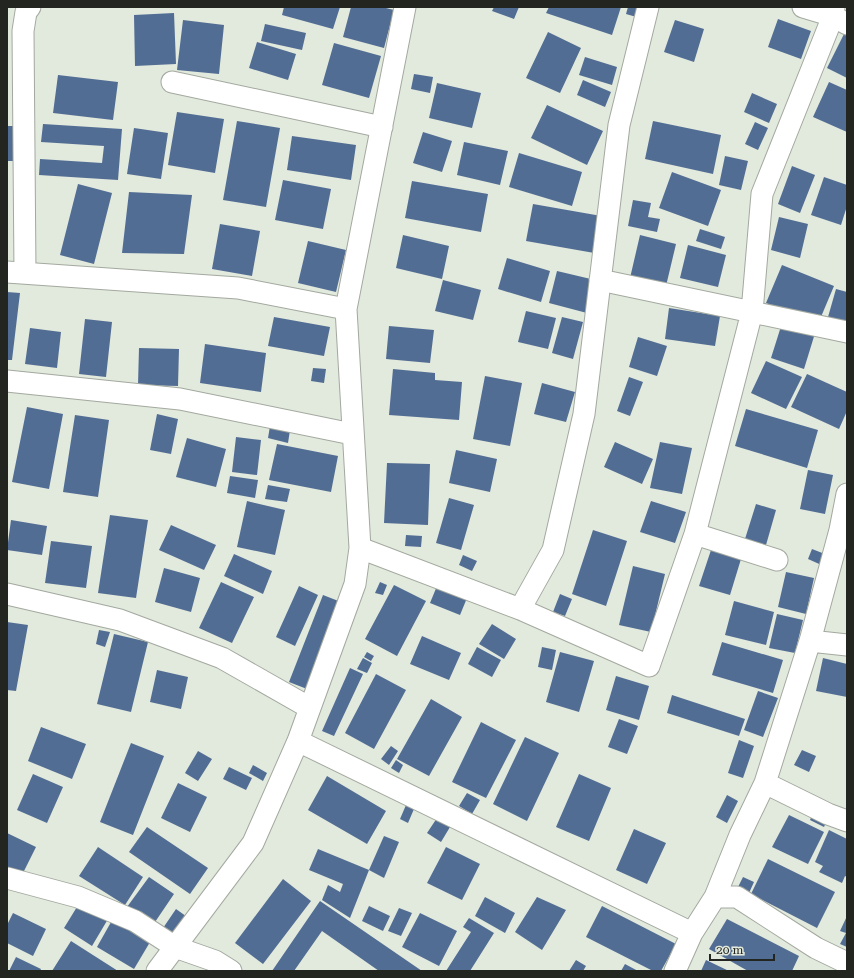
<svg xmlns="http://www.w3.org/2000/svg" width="854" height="978" font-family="'Roboto Serif',serif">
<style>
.building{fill:#526d94}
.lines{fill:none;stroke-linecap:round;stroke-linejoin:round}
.minor-casing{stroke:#a3a99f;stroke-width:23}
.minor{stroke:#fff;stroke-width:21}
</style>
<rect width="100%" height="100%" fill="#e2e9dd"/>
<path class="building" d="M284,7H340L333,29L282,15Z
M351,7H382L394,10L384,48L343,37Z
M494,7H519L514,19L492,11Z
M549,7H621L612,35L546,13Z
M628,7H643L640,18L626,14Z
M174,13L176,64L135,66L134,15Z
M778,19L811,31L801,59L768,47Z
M183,20L224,25L219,74L177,70Z
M675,20L704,29L694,62L664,52Z
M265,24L306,33L302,50L261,41Z
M548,32L581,48L560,93L526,78Z
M845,32L847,33V78L827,68Z
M257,42L296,54L288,80L249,68Z
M334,43L381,56L369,98L322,85Z
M585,57L617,67L612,85L579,75Z
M414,74L433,77L430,93L411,89Z
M58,75L118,82L113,120L53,113Z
M583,80L611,92L605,107L577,95Z
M829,82L847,90V132L813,117Z
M437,83L481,93L472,128L429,118Z
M752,93L777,104L769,123L744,112Z
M547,105L603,131L587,165L531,138Z
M177,112L224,119L215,173L168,165Z
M237,121L280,128L266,207L223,200Z
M653,121L721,135L713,174L645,159Z
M755,122L768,128L758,150L745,144Z
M43,124L122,129L118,180L39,175L40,159L102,163L104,146L41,142Z
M7,126H21L20,161H7Z
M134,128L168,133L161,179L127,174Z
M423,132L452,141L442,172L413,163Z
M292,136L356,145L351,180L287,170Z
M464,142L508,151L500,185L457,175Z
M519,153L582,172L572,206L509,187Z
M725,156L748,161L741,190L719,185Z
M792,166L815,175L800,213L778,204Z
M672,172L721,190L708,226L659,208Z
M824,177L847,185V206L841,225L811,215Z
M283,180L331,189L323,229L275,220Z
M412,181L488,194L481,232L405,218Z
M78,184L112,193L94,264L60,255Z
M129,192L192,195L184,254L122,253Z
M633,200L651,203L648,217L660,219L657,232L628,226Z
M533,204L607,217L600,254L526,241Z
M779,217L808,224L800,258L771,250Z
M220,224L260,231L252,276L212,269Z
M700,229L725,237L721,249L696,241Z
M403,235L449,246L442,279L396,268Z
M640,235L676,244L666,286L630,278Z
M308,241L346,250L336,292L298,283Z
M688,245L726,255L718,287L680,278Z
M507,258L550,271L541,302L498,289Z
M782,265L834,286L818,324L766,303Z
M557,271L595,280L587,313L549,303Z
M443,280L481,290L473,320L435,311Z
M836,289L847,292V330L826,324Z
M7,292L20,293L12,360H7Z
M669,308L720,316L715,346L665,339Z
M526,311L556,318L548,349L518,342Z
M274,317L330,327L324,356L268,346Z
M562,317L583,322L573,359L552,353Z
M85,319L112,322L106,377L79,374Z
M783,320L816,330L804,369L771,358Z
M389,326L434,330L430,363L386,359Z
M30,328L61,332L57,368L25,364Z
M638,337L667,346L657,376L629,367Z
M205,344L266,353L261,392L200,383Z
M139,348L179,349L178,386L138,385Z
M766,361L802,377L786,409L751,393Z
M313,368L326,369L324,383L311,381Z
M393,369L435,373V380L462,382L459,420L389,415Z
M807,374L847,392V411L839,429L791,407Z
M485,376L522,383L510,446L473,439Z
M629,377L643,382L630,416L617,411Z
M542,383L575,392L566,422L534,414Z
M27,407L63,414L49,489L12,482Z
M746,409L818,430L807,468L735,446Z
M157,414L178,419L171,454L150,450Z
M75,415L109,420L98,497L63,492Z
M270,426L290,430L288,443L268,438Z
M236,437L261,440L257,475L232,472Z
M187,438L226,449L216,487L176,477Z
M615,442L653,459L642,484L604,467Z
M660,442L692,448L682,494L650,488Z
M277,444L338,456L331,492L269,480Z
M456,450L497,459L490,492L449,483Z
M387,463L430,464L428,525L384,523Z
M808,470L833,475L825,514L800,509Z
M230,476L258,480L255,498L227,493Z
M268,485L290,489L287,502L265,499Z
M449,498L474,505L461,550L436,543Z
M247,501L285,510L275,555L237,547Z
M651,501L686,512L675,543L640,532Z
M756,504L776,510L766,545L745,539Z
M110,515L148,520L136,598L98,593Z
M11,520L47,526L42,555L7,550Z
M171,525L216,545L204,570L159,550Z
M593,530L627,541L606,606L572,594Z
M406,535L422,536L421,547L405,546Z
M51,541L92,546L86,588L45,583Z
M812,549L830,556L826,567L808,559Z
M711,550L741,559L730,595L699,586Z
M234,554L272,571L263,594L224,576Z
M463,555L477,561L472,571L459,565Z
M633,566L665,574L651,632L619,625Z
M164,568L200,578L191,612L155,602Z
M786,572L814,578L806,614L778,607Z
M221,582L254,597L232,643L199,628Z
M380,582L387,585L383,595L375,593Z
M394,585L426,601L397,656L365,639Z
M299,586L318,595L295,646L276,637Z
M437,586L467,598L460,615L430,603Z
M560,594L572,599L565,616L553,612Z
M323,595L341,602L307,689L289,682Z
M734,601L774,612L766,645L725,635Z
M777,614L803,620L795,653L769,648Z
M7,622L28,625L16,691L7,690Z
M492,624L516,639L504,659L479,644Z
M99,630L110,632L105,647L96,644Z
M114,634L148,642L131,712L97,704Z
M422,636L461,653L449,680L410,664Z
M722,642L783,660L773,693L712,675Z
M477,647L501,660L492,677L468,664Z
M542,647L556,650L552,670L538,667Z
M367,652L374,656L371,661L364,657Z
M560,652L594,661L579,712L546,702Z
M363,658L372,663L367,673L357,669Z
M823,658L847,664V697L816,691Z
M350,668L363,674L334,736L322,731Z
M157,670L188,677L181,709L150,702Z
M376,674L406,690L374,749L345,733Z
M616,676L649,686L639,720L606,710Z
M758,691L778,698L763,737L744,730Z
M672,695L745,719L739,736L667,713Z
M431,699L462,717L429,776L397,759Z
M619,719L638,726L627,754L608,747Z
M481,722L516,740L486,798L452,782Z
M41,727L86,744L72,779L28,761Z
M525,737L559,753L527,821L493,804Z
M739,740L754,746L743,778L728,773Z
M131,743L164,756L133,835L100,822Z
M391,746L398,751L389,765L381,759Z
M802,750L816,756L809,772L794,765Z
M198,751L212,759L198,781L185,773Z
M396,760L403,765L399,773L391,768Z
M253,765L267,773L263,781L249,773Z
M229,767L252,778L246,790L223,779Z
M33,774L63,787L47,823L17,810Z
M579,774L611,788L589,841L556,827Z
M327,776L386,811L367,844L308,810Z
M178,783L207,797L190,832L161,818Z
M467,793L480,800L472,814L459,806Z
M727,795L738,801L727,823L716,817Z
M406,805L414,809L408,823L400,819Z
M813,813L827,820L824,827L810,820Z
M789,815L824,832L808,864L772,847Z
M437,818L450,827L441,842L427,833Z
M147,827L208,868L190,894L129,852Z
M634,829L666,843L647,884L616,870Z
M829,830L847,839V877L845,876L842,883L819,872L823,866L815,862Z
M7,833L36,847L20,879L7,873Z
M384,836L399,842L384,878L369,870Z
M98,847L143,877L125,905L79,876Z
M446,847L480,864L462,900L427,883Z
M318,849L369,870L350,918L322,900L328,885L340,892L343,884L309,870Z
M768,859L835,892L817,928L751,894Z
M149,877L174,894L153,925L127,907Z
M743,877L754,882L749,893L738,887Z
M283,879L311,901L263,964L235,943Z
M485,897L515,913L505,933L475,916Z
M537,897L566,910L542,950L515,932Z
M320,901L422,971H379L322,931L294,971H272Z
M80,902L108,919L92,946L64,928Z
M369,906L390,916L383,931L362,921Z
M602,906L676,944L661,971H653L586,937Z
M399,908L412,913L401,936L388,931Z
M176,909L190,919L175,940L161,931Z
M13,913L46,929L33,956L7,943V925Z
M420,913L457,931L439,966L402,947Z
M115,915L153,937L134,969L97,947Z
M847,916V947L840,944L846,933L840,931Z
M469,918L494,933L470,971H446L471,932L463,927Z
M727,919L799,956L792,971H748L709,949Z
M71,941L118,971H52Z
M16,957L41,969L40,971H9Z
M576,960L586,966L583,971H569Z
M706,960L729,971H701Z
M625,964L638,971H621Z"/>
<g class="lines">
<defs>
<path id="minor" d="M803,7L833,16L847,24
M172,82L382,127
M7,272L238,288L346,309
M25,273L23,31L26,12L30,7
M600,280L847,332
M7,381L180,399L352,434
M695,534L752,312L762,194L833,16L834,7
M360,548L520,609L649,666L695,534L777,560
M7,594L120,620L222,658L310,708
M520,609L553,550L584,414L619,125L648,7
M810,641L847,645
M298,741L692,933
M765,783L828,814L847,821
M7,878L78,897L135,921L175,947L215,961L231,971
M715,897H737L816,948L847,963
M157,971L253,843L298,741L355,584L360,548L346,309L405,7
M675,971L692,933L715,897L740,835L765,783L810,641L840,530L847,494"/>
</defs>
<use href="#minor" class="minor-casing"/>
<use href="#minor" class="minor"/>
</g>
<rect width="854" height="978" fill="none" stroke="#232521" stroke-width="16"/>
<path d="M710 954v6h64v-6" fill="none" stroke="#232521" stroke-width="2"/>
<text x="716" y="954" font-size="12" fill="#232521" stroke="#e2e9dd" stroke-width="3" paint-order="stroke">20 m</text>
</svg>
